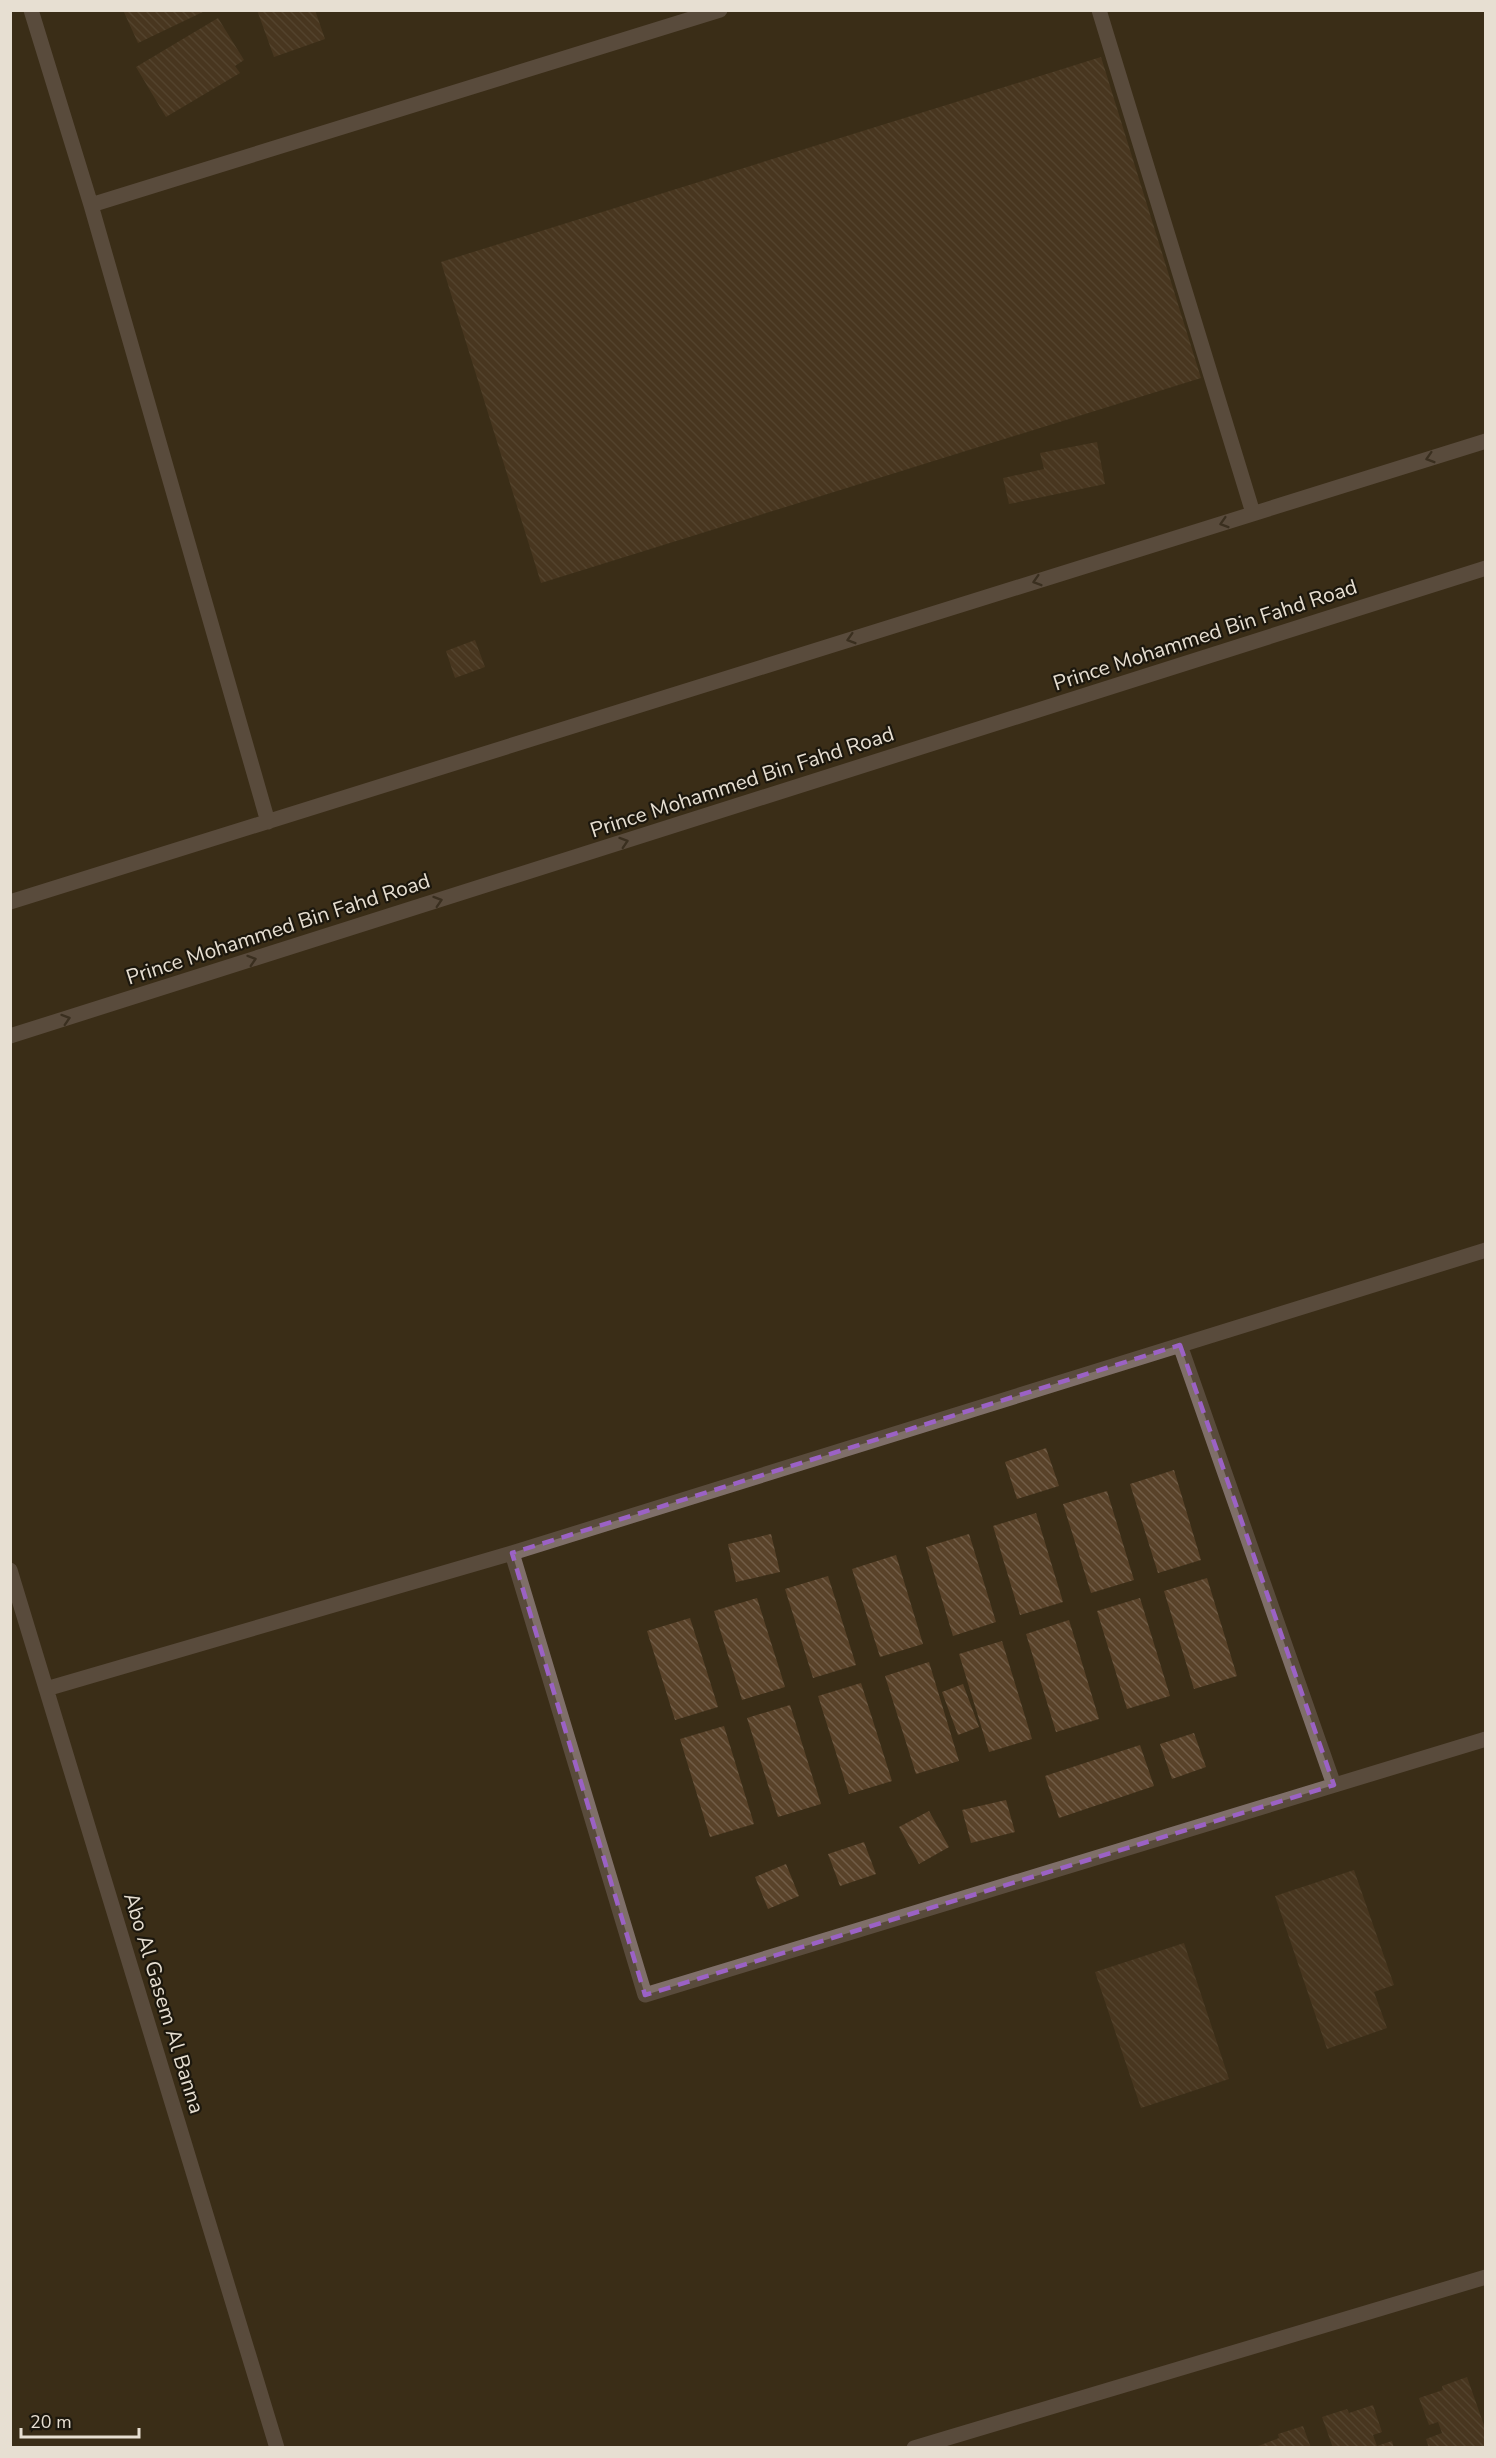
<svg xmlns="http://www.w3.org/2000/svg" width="1496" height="2458" font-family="'Nunito Sans',sans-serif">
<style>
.building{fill:url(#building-back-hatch)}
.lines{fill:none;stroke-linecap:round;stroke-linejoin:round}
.minor{stroke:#7f6f69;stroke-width:15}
.oneway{stroke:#3a3129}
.marked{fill:none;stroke:#9b62c5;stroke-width:4.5;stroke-dasharray:12 8;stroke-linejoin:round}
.labels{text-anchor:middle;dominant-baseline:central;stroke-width:4.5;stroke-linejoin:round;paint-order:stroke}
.street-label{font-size:21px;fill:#e7dfd2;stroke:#1c170d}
</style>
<defs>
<pattern id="building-back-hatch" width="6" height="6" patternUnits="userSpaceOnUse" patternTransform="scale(1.5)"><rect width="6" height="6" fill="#594229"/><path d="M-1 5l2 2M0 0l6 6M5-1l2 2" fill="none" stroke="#715d47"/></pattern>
</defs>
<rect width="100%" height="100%" fill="#3a2d17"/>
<path class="building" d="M123,10H207L138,43Z
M257,10H315L325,39L274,57Z
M218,18L244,60L235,66L240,73L166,117L136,67Z
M1101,57L1201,378L541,583L441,262Z
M1097,442L1105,484L1009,504L1003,478L1044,469L1040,453Z
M475,640L485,667L455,678L446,651Z
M1046,1448L1059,1486L1017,1499L1005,1462Z
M1174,1470L1201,1560L1158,1573L1130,1484Z
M1107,1491L1134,1580L1091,1593L1063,1504Z
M1036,1513L1063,1602L1020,1615L993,1526Z
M771,1534L780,1572L736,1582L728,1544Z
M969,1534L996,1622L953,1636L926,1547Z
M896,1555L923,1644L880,1657L852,1569Z
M828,1576L856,1665L813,1678L785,1589Z
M1207,1578L1237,1676L1194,1689L1164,1591Z
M757,1598L785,1687L742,1700L714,1611Z
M1140,1598L1170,1696L1127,1709L1097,1611Z
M690,1618L718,1707L675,1720L647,1631Z
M1069,1620L1099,1719L1056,1732L1026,1634Z
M1002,1641L1032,1739L989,1752L959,1654Z
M929,1662L959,1761L916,1774L885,1676Z
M861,1683L892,1781L849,1794L818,1696Z
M963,1684L979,1727L958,1735L942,1692Z
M790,1705L821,1804L778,1817L747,1718Z
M724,1726L754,1824L710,1837L680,1739Z
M1194,1733L1206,1767L1172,1779L1160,1744Z
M1140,1745L1154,1786L1059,1818L1045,1776Z
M1006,1800L1015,1832L971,1843L962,1810Z
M929,1811L949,1847L919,1864L899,1827Z
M864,1842L876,1874L840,1886L828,1854Z
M786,1864L799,1896L768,1909L755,1877Z
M1354,1870L1394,1985L1374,1992L1387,2028L1327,2049L1275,1896Z
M1184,1943L1229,2079L1141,2108L1095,1972Z
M1467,2377L1486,2431V2448H1429L1426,2439L1442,2433L1438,2422L1429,2425L1419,2398L1443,2390L1442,2386Z
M1373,2405L1382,2432L1373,2435L1377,2446L1392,2441L1394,2448H1333L1322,2417L1347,2409L1349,2413Z
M1303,2426L1311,2448H1253L1279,2438L1278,2434Z"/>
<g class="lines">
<path class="minor" d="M31,10L91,205L268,822
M1099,10L1253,513
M91,205L720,10
M10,902L1486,441
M10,1036L1486,568
M1180,1345L1334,1785
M512,1553L645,1995L1486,1739
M10,1570L277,2448
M46,1689L512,1553L1486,1250
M914,2448L1486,2277"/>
</g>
<defs><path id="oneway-chevron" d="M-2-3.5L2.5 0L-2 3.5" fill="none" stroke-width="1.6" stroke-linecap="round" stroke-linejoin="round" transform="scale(1.5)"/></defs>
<g class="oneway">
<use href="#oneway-chevron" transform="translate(1430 458) rotate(163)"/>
<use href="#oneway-chevron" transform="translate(1224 523) rotate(163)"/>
<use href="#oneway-chevron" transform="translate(1037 581) rotate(163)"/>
<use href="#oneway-chevron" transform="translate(851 639) rotate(163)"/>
<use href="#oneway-chevron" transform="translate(624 842) rotate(-18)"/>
<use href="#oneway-chevron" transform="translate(438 901) rotate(-18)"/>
<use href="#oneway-chevron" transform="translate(252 960) rotate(-18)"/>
<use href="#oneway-chevron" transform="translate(66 1019) rotate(-18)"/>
</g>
<path d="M0 0H1496V2458H0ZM1180,1345L1334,1785L645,1995L512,1553Z" fill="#3a2d17" fill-opacity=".55" fill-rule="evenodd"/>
<path class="marked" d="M1180,1345L1334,1785L645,1995L512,1553Z"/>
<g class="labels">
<g class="street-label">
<text transform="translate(1205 635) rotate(-18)">Prince Mohammed Bin Fahd Road</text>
<text transform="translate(742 782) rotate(-18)">Prince Mohammed Bin Fahd Road</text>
<text transform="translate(278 929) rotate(-18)">Prince Mohammed Bin Fahd Road</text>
<text transform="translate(164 2003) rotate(73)">Abo Al Gasem Al Banna</text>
</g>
</g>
<rect width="1496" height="2458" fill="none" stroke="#e7dfd2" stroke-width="24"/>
<path d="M21 2428v9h118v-9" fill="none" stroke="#e7dfd2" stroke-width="3"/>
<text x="30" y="2428" font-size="18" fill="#e7dfd2" stroke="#1c170d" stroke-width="4.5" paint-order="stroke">20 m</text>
</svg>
